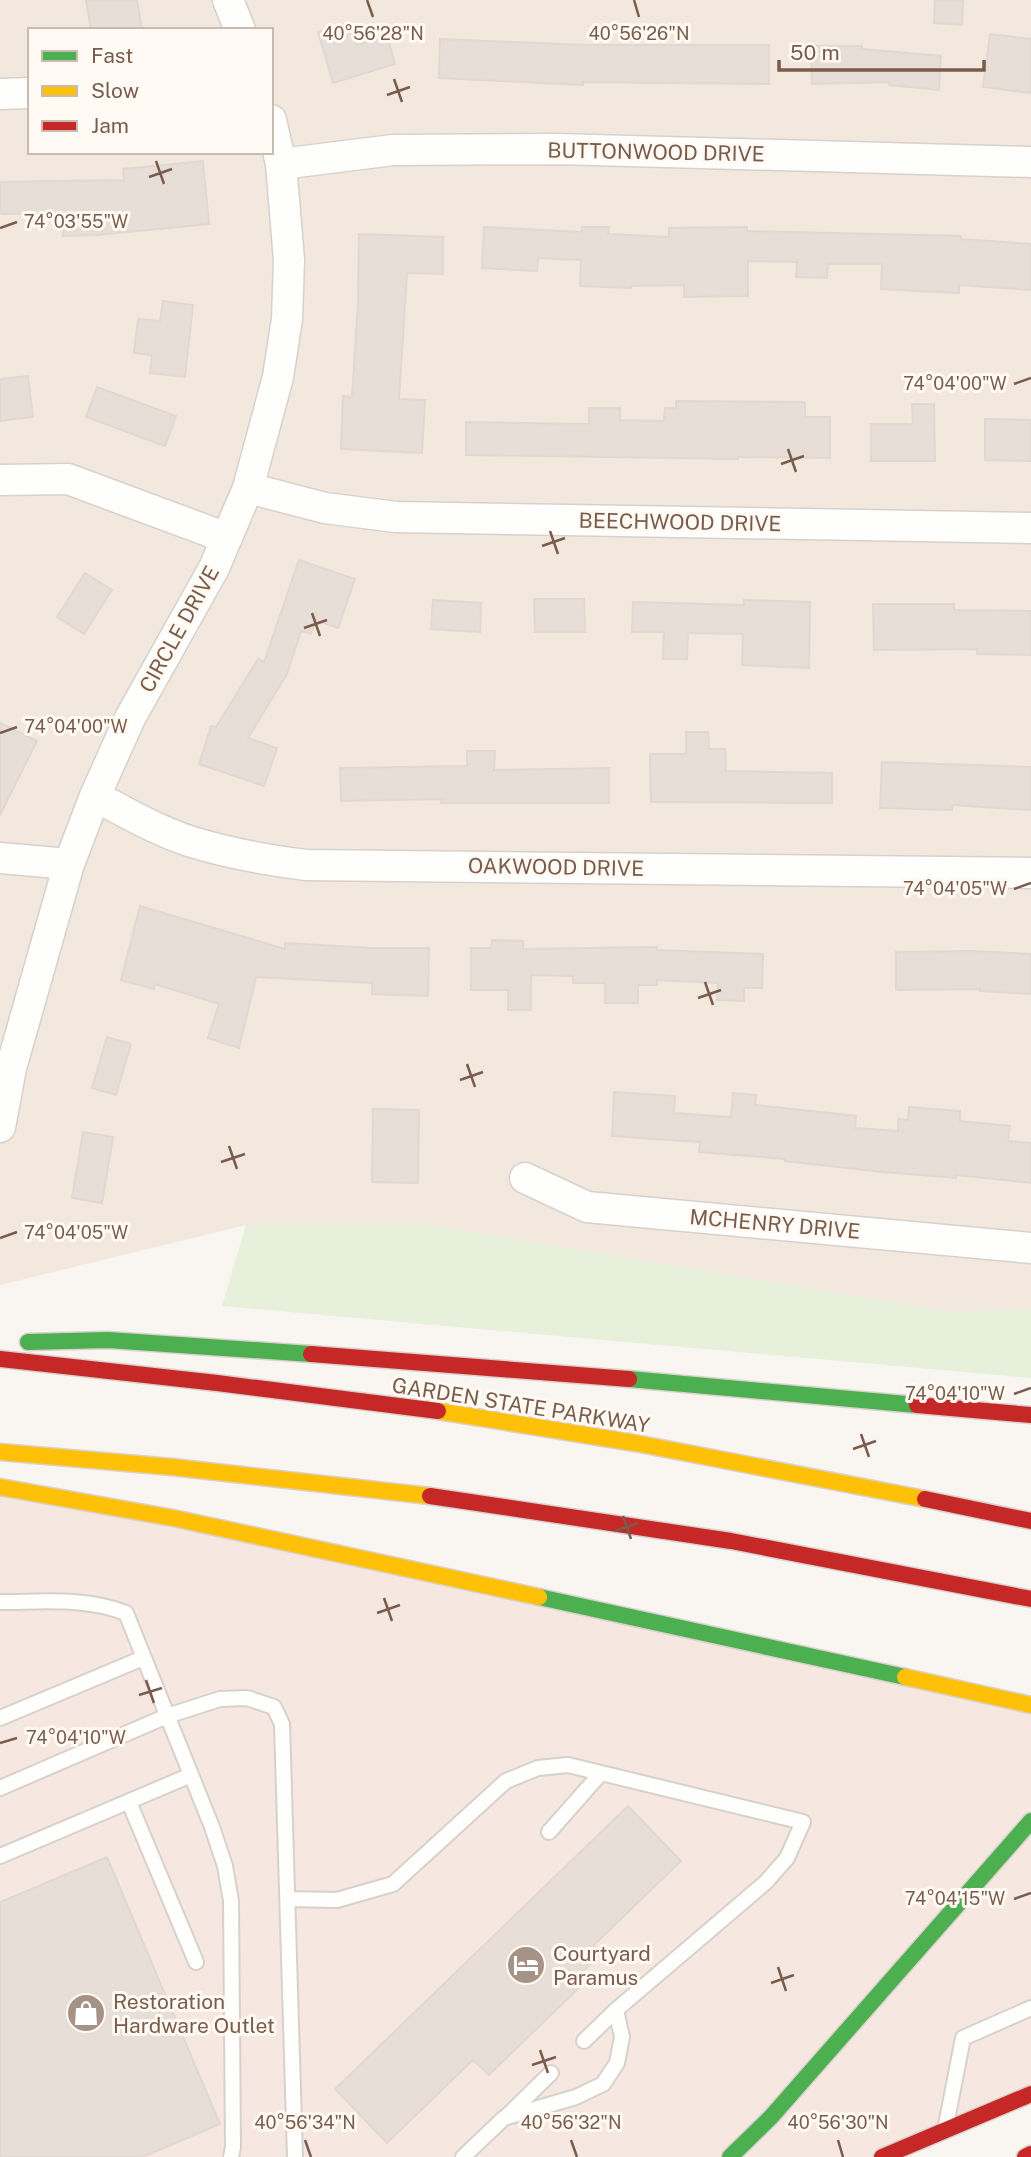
<svg xmlns="http://www.w3.org/2000/svg" width="1031" height="2157" font-family="'Public Sans',sans-serif">
<style>
.residential{fill:#f2e8de;fill-rule:evenodd}
.commercial{fill:#f6e8e1}
.green{fill:#e7f0db}
.building{fill:#e6ded7;stroke:#e2d8d2;stroke-width:2}
.lines{fill:none;stroke-linecap:round;stroke-linejoin:round}
.lane-casing{stroke:#d7d1cb;stroke-width:18}
.street-casing{stroke:#d7d1cb;stroke-width:33}
.fast-casing{stroke:#dad1cc;stroke-width:19}
.slow-casing{stroke:#dad1cc;stroke-width:19}
.jam-casing{stroke:#dad1cc;stroke-width:19}
.lane{stroke:#fefefd;stroke-width:14}
.street{stroke:#fefefd;stroke-width:30}
.fast{stroke:#4caf50;stroke-width:16}
.slow{stroke:#ffc107;stroke-width:16}
.jam{stroke:#c62828;stroke-width:16}
.ticks{fill:none;stroke:#7a5c4d;stroke-width:2.5}
.labels{text-anchor:middle;dominant-baseline:central;stroke-width:6;stroke-linejoin:round;paint-order:stroke}
.street-label{font-size:21px;fill:#7a5c4d;stroke:#fffaf3}
.poi-label{font-size:21px;fill:#7a5c4d;stroke:#fffaf3;text-anchor:start}
.ticks-label{font-size:18px;text-anchor:middle;fill:#7a5c4d;stroke:#fffaf3;stroke-width:6;stroke-linejoin:round;paint-order:stroke}
</style>
<rect width="100%" height="100%" fill="#f9f5f0"/>
<path class="residential" d="M0,0H1031V1309L949,1312L246,1225L0,1285ZM30,30H271V152H30Z"/>
<path class="commercial" d="M0,1487L1031,1705V2094L882,2157H0Z"/>
<path class="green" d="M246,1225H431L949,1312L1031,1309V1378L222,1306Z"/>
<path class="building" d="M86,0H137L142,30H91Z
M935,0H963L962,25L934,23Z
M351,22L357,45L387,36L395,64L333,83L318,32Z
M990,34L1031,39V93L983,87Z
M440,39L584,45H769V84L583,82V85L439,78Z
M811,46H862V49L941,56L939,90L889,85V82L812,84Z
M203,161L209,224L97,235L63,236V213L0,214V182L124,180L123,169Z
M484,227L582,232V227H609L608,234L669,237V228L747,227V231L961,236V239L1031,244V290L959,285V293L881,289L882,264H828L827,278L796,277L797,262L748,261V296L684,297V285L631,286V288L580,286L581,260L538,258L537,271L482,268Z
M359,234L443,237V274L407,273L399,399L425,400L422,453L341,449L343,396L352,397L358,303Z
M163,301L193,305L185,377L150,373L152,355L134,353L138,319L160,321Z
M28,376L33,417L0,421V379Z
M97,387L176,416L165,446L86,417Z
M676,401L805,402V417H830V458L738,457V459L466,455V422L589,424V408H620V420L664,421L665,408H676Z
M912,404H934L935,461H871V424H913Z
M985,419L1031,420V461L985,460Z
M299,560L355,579L338,628L316,620L311,634L301,631L287,674L248,738L277,748L264,786L199,764L211,726L216,727L258,659L264,662Z
M85,573L112,590L84,634L57,617Z
M534,599H584L585,632H535Z
M433,600L481,603L480,632L431,629Z
M744,600L810,602L809,668L742,665L743,634L688,633L687,659H663L664,632H632L633,602L744,605Z
M873,604H954V610L1031,611V655L977,654V649L874,650Z
M0,723L37,741L0,815Z
M686,732H708L709,749H725L726,771L832,773V803L651,802L650,754H686Z
M467,751H495L494,770L609,768V803H441L442,799L341,801L340,768L467,766Z
M882,762L1031,767V810L952,805V810L880,808Z
M140,906L285,949V943L372,948H429L428,996L372,994V983L256,977L239,1048L208,1038L219,1004L155,984L154,989L121,980Z
M492,940L523,941V949L657,947V950L763,954L762,988H744V1001L717,1000L718,983L657,980V985H638V1003H605V983H573V976L531,975V1010H508V990H471V948H491Z
M972,951L1031,954V994L980,991V989L896,990V952Z
M107,1037L131,1044L116,1095L92,1088Z
M614,1092L675,1096L674,1113L731,1117L733,1093L756,1095L755,1105L856,1116L855,1128L898,1131V1119L908,1120L909,1107L960,1111V1121L1010,1126L1008,1141L1031,1143V1183L956,1175V1178L883,1172L785,1161V1159L699,1152L700,1142L612,1136Z
M373,1109L419,1110L418,1183L372,1182Z
M83,1132L113,1137L102,1203L72,1198Z
M628,1806L681,1861L594,1945L602,1953L577,1977L583,1984L489,2075L473,2060L387,2143L335,2089Z
M107,1857L220,2124L143,2157H0V1902Z"/>
<g class="lines">
<defs>
<path id="lane" d="M0,1602C42,1602 86,1597 126,1613L212,1827L225,1866L231,1901L233,2147L231,2157
M0,1718L143,1658
M0,1788L167,1716L220,1699L247,1698L274,1707L282,1724L295,2157
M129,1802L196,1962
M549,1832L601,1773
M0,1856L191,1775
M287,1899L337,1900L393,1884L506,1781L538,1768L568,1765L803,1822L787,1858L766,1882L616,2010L622,2037L617,2063L603,2084L576,2097L504,2118L463,2157
M584,2041L616,2010
M507,2116L551,2073
M946,2125L963,2038L1031,2008"/>
<path id="street" d="M228,0L240,30
M0,94L30,93
M281,164L393,150L558,149L1031,162
M0,480L68,479L227,538
M248,488L325,508L396,517L1031,528
M95,796C125,812 156,830 189,841C227,853 266,860 306,865L1031,873
M0,858L69,864
M0,1127L11,1068L69,864L95,796L130,718L214,568L248,488L278,377L287,319L289,260L281,164L271,120
M525,1178L587,1207L1031,1248"/>
<path id="fast" d="M28,1342L108,1340L311,1354
M629,1379L917,1405
M539,1597L905,1677
M730,2157L771,2117L1031,1821"/>
<path id="slow" d="M438,1411L635,1443L925,1499
M0,1452L172,1467L430,1496
M0,1487L173,1518L539,1597
M905,1677L1031,1705"/>
<path id="jam" d="M311,1354L629,1379
M0,1359L217,1383L438,1411
M917,1405L1031,1415
M430,1496L731,1541L1031,1599
M925,1499L1031,1521
M882,2157L1031,2094
M1025,2157L1031,2154"/>
</defs>
<use href="#lane" class="lane-casing"/>
<use href="#street" class="street-casing"/>
<use href="#fast" class="fast-casing"/>
<use href="#slow" class="slow-casing"/>
<use href="#jam" class="jam-casing"/>
<use href="#lane" class="lane"/>
<use href="#street" class="street"/>
<use href="#fast" class="fast"/>
<use href="#slow" class="slow"/>
<use href="#jam" class="jam"/>
</g>
<path class="ticks" d="M367,0L373,17M634,0L639,17M394,79L402,102M387,95L410,87M156,161L164,184M149,177L172,169M0,228L17,222M1014,384L1031,378M788,449L796,472M781,464L804,456M550,531L558,554M542,546L565,538M312,613L320,636M304,628L327,620M0,733L17,727M1014,889L1031,883M705,982L713,1005M698,998L721,990M467,1064L475,1087M460,1080L483,1072M229,1146L237,1169M221,1162L245,1154M0,1238L17,1232M1014,1394L1031,1388M861,1434L869,1457M853,1449L876,1441M623,1516L631,1539M615,1531L638,1523M384,1598L392,1621M377,1613L400,1605M146,1680L154,1703M139,1695L162,1688M0,1743L17,1738M1014,1899L1031,1893M778,1967L786,1991M771,1983L794,1975M540,2050L548,2073M532,2065L556,2057M305,2140L311,2157M571,2140L577,2157M838,2140L843,2157"/>
<defs>
<symbol id="hotel-disc" viewBox="-11 -11 22 22"><circle r="9.5" fill="#a69286" stroke="#fffaf3"/><path d="M-6-4.5h1.5V1H6V5H4.5V3h-9V5H-6ZM-4 0a1.8 1.8 0 1 1 3.6 0ZM.5 0V-2.5h3Q6-2.5 6 0Z" fill="#fff"/></symbol>
<symbol id="shop-disc" viewBox="-11 -11 22 22"><circle r="9.5" fill="#a69286" stroke="#fffaf3"/><path d="M-5-2.5h2.3a2.7 3.5 0 0 1 5.4 0H5L5.5 6h-11ZM-1.5-2.5h3a1.5 2.3 0 0 0-3 0Z" fill="#fff"/></symbol>
</defs>
<g fill-rule="evenodd">
<use href="#hotel-disc" x="504" y="1943" width="44" height="44"/>
<use href="#shop-disc" x="64" y="1991" width="44" height="44"/>
</g>
<g class="labels">
<g class="street-label">
<text transform="translate(656 152) rotate(1)">BUTTONWOOD DRIVE</text>
<text transform="translate(680 522) rotate(1)">BEECHWOOD DRIVE</text>
<text transform="translate(179 629) rotate(-61)">CIRCLE DRIVE</text>
<text transform="translate(556 867) rotate(1)">OAKWOOD DRIVE</text>
<text transform="translate(775 1224) rotate(5)">MCHENRY DRIVE</text>
<text transform="translate(521 1405) rotate(9)">GARDEN STATE PARKWAY</text>
</g>
<g class="poi-label">
<text x="553" y="1953">Courtyard<tspan x="553" dy="24">Paramus</tspan></text>
<text x="113" y="2001">Restoration<tspan x="113" dy="24">Hardware Outlet</tspan></text>
</g>
</g>
<g class="ticks-label">
<text x="639" y="40">40°56'26"N</text>
<text x="373" y="40">40°56'28"N</text>
<text x="76" y="228">74°03'55"W</text>
<text x="955" y="390">74°04'00"W</text>
<text x="76" y="733">74°04'00"W</text>
<text x="955" y="895">74°04'05"W</text>
<text x="76" y="1239">74°04'05"W</text>
<text x="955" y="1400">74°04'10"W</text>
<text x="76" y="1744">74°04'10"W</text>
<text x="955" y="1905">74°04'15"W</text>
<text x="305" y="2129">40°56'34"N</text>
<text x="571" y="2129">40°56'32"N</text>
<text x="838" y="2129">40°56'30"N</text>
</g>
<rect x="28" y="28" width="245" height="126" fill="#fffaf3" stroke="#cabbb1" stroke-width="2"/>
<rect x="42" y="51" width="35" height="10" fill="#4caf50" stroke="#cabbb1" stroke-width="2"/>
<text x="91" y="63" font-size="21" fill="#7a5c4d">Fast</text>
<rect x="42" y="86" width="35" height="10" fill="#ffc107" stroke="#cabbb1" stroke-width="2"/>
<text x="91" y="98" font-size="21" fill="#7a5c4d">Slow</text>
<rect x="42" y="121" width="35" height="10" fill="#c62828" stroke="#cabbb1" stroke-width="2"/>
<text x="91" y="133" font-size="21" fill="#7a5c4d">Jam</text>
<path d="M779 60v10h205v-10" fill="none" stroke="#7a5c4d" stroke-width="3.5"/>
<text x="790" y="60" font-size="21" fill="#7a5c4d" stroke="#fffaf3" stroke-width="5" paint-order="stroke">50 m</text>
</svg>
